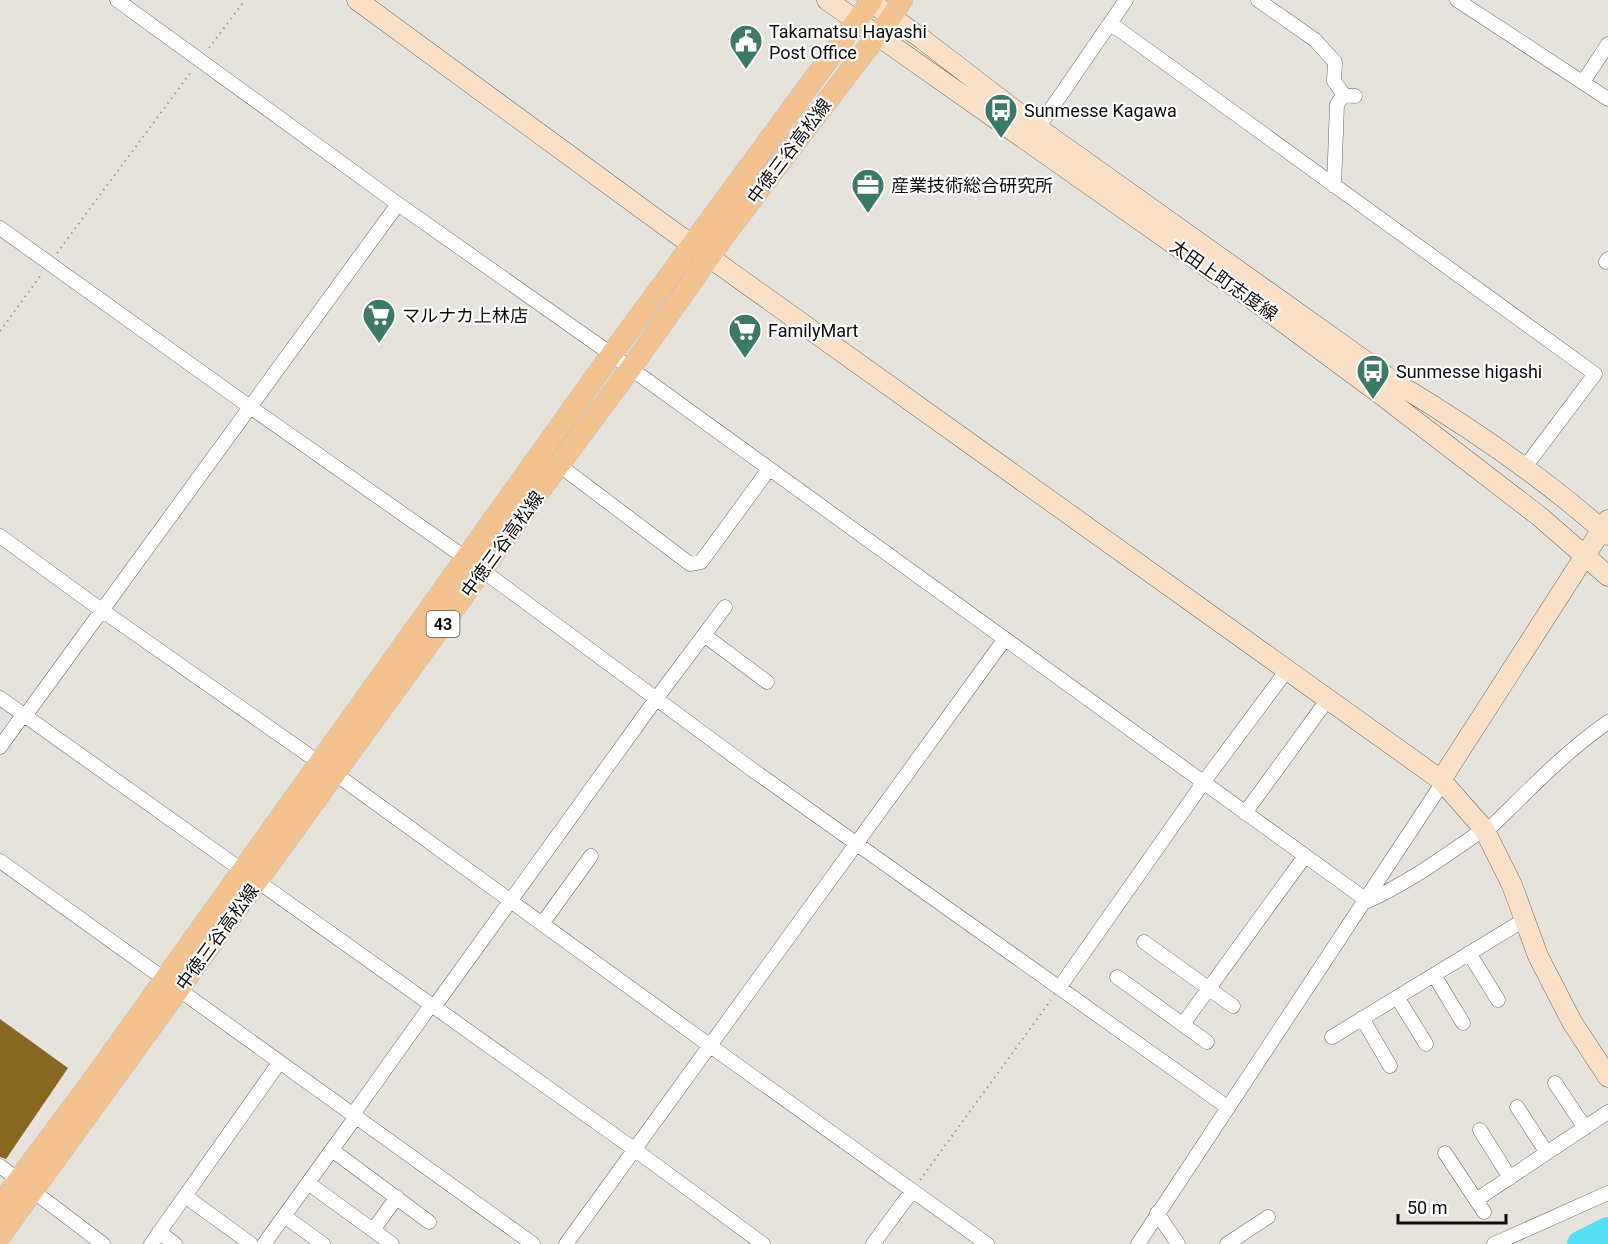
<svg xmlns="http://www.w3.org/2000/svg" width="1608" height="1244" font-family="Roboto,'Noto Sans JP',sans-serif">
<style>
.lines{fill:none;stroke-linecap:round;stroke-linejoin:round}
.river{stroke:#55dff4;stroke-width:26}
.building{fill:#886820}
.street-casing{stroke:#6a6762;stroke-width:15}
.secondary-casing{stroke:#6a6762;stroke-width:21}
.primary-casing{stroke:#c0c0bf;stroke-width:22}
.path{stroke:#9d9a95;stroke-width:2;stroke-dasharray:1.5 4.5;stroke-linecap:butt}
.street{stroke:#fff;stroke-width:14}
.secondary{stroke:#fae0c7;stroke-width:20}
.primary{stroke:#f4c28f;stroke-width:21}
.labels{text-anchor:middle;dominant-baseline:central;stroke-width:4.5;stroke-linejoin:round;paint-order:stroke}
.shield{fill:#fff;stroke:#565554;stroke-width:1.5}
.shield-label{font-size:16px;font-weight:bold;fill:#0d0c0a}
.poi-label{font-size:18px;fill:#0d0c0a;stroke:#fff;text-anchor:start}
.street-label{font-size:18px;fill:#0d0c0a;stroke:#fff}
</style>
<rect width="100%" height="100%" fill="#e6e2dc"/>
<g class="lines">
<path class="river" d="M1580,1244L1608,1230"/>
</g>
<path class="building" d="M0,1019L68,1068L6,1159L0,1157Z"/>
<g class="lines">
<defs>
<path id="street" d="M117,0L398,204L601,347L1365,899
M1258,0L1315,40L1335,62L1334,81L1344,95
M1457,0L1608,99
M1110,23L1595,374L1525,467
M1583,82L1608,44
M1038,128L1126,0
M1334,186L1337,104L1344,95L1355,96
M0,228L250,407L467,559L750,768L1227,1107
M1606,262L1608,259
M559,465L690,564L701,562L769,469
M0,536L93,604L344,780L709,1045L987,1244
M704,635L767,682
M0,698L634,1149L763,1244
M25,716L398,204
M0,747L23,715
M1245,813L1328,699
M0,861L533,1244
M1363,903C1407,884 1445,856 1484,829L1493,825C1530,789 1566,751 1608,722
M542,924L591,856
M1144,942L1233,1006
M1469,953L1498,1000
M1434,975L1463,1023
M1117,977L1207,1042
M1059,988L1203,783L1287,670
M1397,997L1426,1044
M434,1007L656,699L725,607
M1362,1018L1390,1066
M1183,1024L1305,856
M1332,1037L1524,920
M1555,1083L1585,1128
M1517,1107L1547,1153
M354,1113L431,1005
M1480,1130L1510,1178
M332,1150L429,1222
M1445,1153L1484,1212
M0,1166L103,1244
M308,1183L392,1244
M185,1196L251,1244
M1476,1200L1608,1112
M1157,1213L1178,1244
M284,1216L323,1244
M373,1230L397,1197
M159,1232L175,1244
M151,1244L279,1063
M264,1244L357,1115
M566,1244L1004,640
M873,1244L912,1191
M1138,1244L1443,782
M1227,1244L1268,1217
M1494,1244L1608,1193"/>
<path id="secondary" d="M357,0L667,227L1441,780L1484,829L1512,885L1538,956L1572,1022L1608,1077
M827,0L1252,299L1383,396L1539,516L1608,576
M868,0L922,39L1038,128L1396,383C1471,428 1543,477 1608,535
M1441,780L1608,520"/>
<path id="primary" d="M0,1205L95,1077L611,355L872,0
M0,1236L527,508L630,369L727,232L892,16L902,0"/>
</defs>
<use href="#street" class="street-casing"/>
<use href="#secondary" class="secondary-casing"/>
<use href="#primary" class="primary-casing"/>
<path class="path" d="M209,48L245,0
M57,253L191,72
M0,331L41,275
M920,1180L1051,1000"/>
<use href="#street" class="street"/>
<use href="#secondary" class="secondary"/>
<use href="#primary" class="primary"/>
</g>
<defs>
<symbol id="civic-pin" viewBox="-11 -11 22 30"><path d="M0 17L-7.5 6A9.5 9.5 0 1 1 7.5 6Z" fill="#3c7a66" stroke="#fff"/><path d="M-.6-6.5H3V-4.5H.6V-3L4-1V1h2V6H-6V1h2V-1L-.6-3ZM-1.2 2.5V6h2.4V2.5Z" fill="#fff"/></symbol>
<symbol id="bus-pin" viewBox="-11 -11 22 30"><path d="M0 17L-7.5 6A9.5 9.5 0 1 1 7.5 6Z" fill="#3c7a66" stroke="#fff"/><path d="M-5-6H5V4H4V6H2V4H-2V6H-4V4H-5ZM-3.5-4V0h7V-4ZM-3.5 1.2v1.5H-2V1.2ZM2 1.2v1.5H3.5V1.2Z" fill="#fff"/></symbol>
<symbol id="office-pin" viewBox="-11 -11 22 30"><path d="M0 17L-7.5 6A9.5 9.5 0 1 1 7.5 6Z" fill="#3c7a66" stroke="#fff"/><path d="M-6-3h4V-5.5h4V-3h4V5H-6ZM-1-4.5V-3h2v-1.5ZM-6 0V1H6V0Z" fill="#fff"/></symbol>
<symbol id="supermarket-pin" viewBox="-11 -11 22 30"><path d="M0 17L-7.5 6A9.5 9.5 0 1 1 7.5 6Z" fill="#3c7a66" stroke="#fff"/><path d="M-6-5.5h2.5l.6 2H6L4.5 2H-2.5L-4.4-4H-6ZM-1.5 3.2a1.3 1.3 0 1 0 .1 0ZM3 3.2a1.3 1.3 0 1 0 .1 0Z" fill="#fff"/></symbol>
</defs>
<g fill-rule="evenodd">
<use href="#civic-pin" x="727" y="22" width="38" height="52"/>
<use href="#bus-pin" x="982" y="91" width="38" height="52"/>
<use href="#office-pin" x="849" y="166" width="38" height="52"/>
<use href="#supermarket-pin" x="360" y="296" width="38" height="52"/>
<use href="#supermarket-pin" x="726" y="311" width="38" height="52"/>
<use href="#bus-pin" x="1354" y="352" width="38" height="52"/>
</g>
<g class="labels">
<rect class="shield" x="426.5" y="611" width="33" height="26" rx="4.5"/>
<g class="shield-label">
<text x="443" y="624">43</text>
</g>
<g class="poi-label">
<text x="769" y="31">Takamatsu Hayashi<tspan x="769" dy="21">Post Office</tspan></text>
<text x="1024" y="110">Sunmesse Kagawa</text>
<text x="891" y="185">産業技術総合研究所</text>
<text x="402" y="315">マルナカ上林店</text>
<text x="768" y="330">FamilyMart</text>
<text x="1396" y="371">Sunmesse higashi</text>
</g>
<g class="street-label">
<text transform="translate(789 151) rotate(-53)">中徳三谷高松線</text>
<text transform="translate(1224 280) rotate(35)">太田上町志度線</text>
<text transform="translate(502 544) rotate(-54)">中徳三谷高松線</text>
<text transform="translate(217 937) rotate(-54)">中徳三谷高松線</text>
</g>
</g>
<path d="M1398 1214v9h108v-9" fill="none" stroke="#0d0c0a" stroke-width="3"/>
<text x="1407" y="1214" font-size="18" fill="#0d0c0a" stroke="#ffffff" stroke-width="4.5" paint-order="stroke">50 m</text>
</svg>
